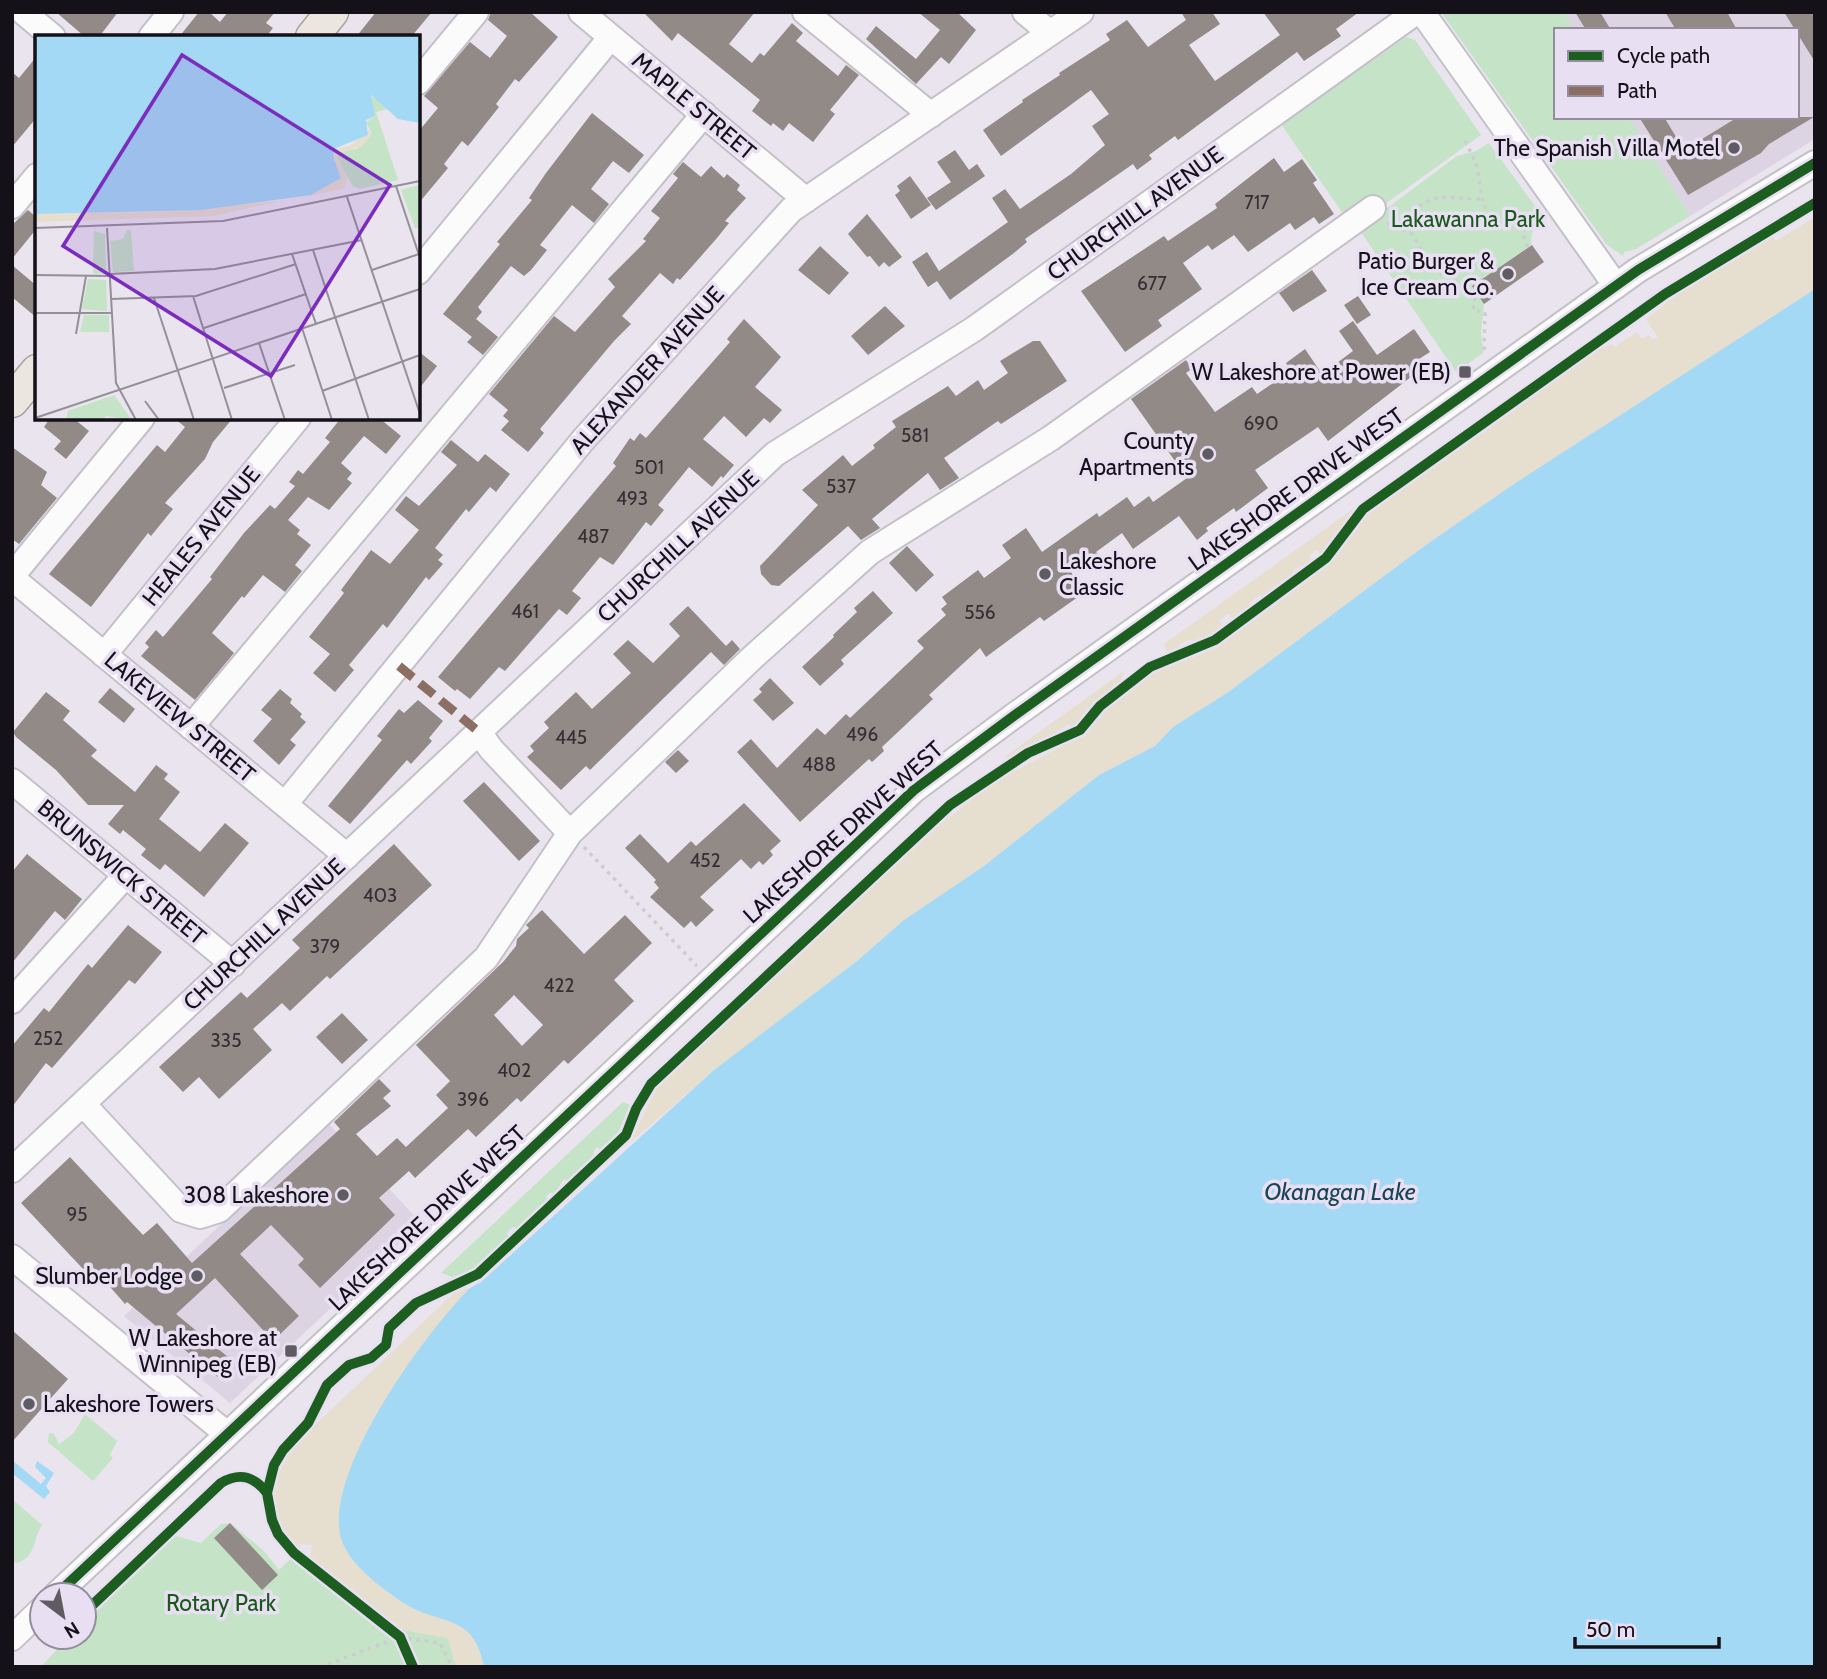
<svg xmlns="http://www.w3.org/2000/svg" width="1827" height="1679" font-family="Cabin,sans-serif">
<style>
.commercial{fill:#dcd4e3}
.green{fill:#c5e3c6}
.sand{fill:#e6decf}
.water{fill:#a4d9f5}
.building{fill:#928a87;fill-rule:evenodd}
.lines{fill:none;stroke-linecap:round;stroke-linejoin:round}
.minor-casing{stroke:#c4c0c9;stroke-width:28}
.major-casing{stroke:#aaa097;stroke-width:35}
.path{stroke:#cecccf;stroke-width:3.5;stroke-dasharray:3.5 5;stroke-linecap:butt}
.minor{stroke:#fcfbfc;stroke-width:24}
.major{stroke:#ebe6df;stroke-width:32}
.quiet{stroke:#8d6e63;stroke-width:9;stroke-dasharray:18 9;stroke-linecap:butt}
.cycleway-casing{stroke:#e9dff3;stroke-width:15}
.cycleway{stroke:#1b5e20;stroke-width:10}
.poi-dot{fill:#5f5b63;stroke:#e9dff3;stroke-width:2.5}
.labels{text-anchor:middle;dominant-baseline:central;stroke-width:7;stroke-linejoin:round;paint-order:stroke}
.number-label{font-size:19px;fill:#342f34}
.street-label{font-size:23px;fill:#141118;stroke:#e9dff3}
.poi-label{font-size:23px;fill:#141118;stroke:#e9dff3;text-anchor:end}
.park-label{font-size:23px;fill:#18591a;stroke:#e9dff3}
.water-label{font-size:24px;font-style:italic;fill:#184457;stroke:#e9dff3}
.inset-road{fill:none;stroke:#949098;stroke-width:2}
.view{fill:#7b2cbf;fill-opacity:0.15;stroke:#7b2cbf;stroke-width:3.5}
.inset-edge{fill:none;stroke:#141118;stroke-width:3.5}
</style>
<rect width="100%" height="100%" fill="#e9e4ee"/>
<path class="commercial" d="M1564,12H1815V139L1690,216L1629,117H1797V30H1575Z
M328,1123L421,1223L230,1403L124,1316Z"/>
<path class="green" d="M1441,12H1564L1575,30H1556V117H1629L1690,216L1636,249L1624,252L1623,256L1607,245Z
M1406,37L1415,40L1481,135L1360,222L1346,218L1281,124Z
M1489,143L1543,217L1532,232L1531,245L1472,286L1484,304L1481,332L1483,353L1456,372L1359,229L1457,156L1476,151Z
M623,1102L630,1105L617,1135L600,1150L597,1147L593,1153L595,1155L567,1181L564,1179L554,1194L551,1192L546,1196L548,1200L516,1229L513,1227L507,1233L509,1236L473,1270L452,1277L441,1273Z
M85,1414L117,1441L110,1455L113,1458L93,1481L48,1442L49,1433L54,1434L59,1444L74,1433Z
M12,1499L42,1525C33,1538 36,1559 16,1563L12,1560Z
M230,1523L263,1550L279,1570L299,1551L398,1629L448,1638L456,1667H41L68,1637H84V1619L172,1535L201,1543L221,1524Z"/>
<path class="sand" d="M1815,217V289L1511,486L1423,547L1227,693L1173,727L1155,746L1099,775L984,866L904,920L857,961L714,1070L629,1144L657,1088L937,827L995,781L1076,739L1092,720L1153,671L1224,641L1331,561L1367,514L1599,349L1612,344L1615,347L1637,332L1642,339L1649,335L1653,340L1658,337L1646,319L1678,294L1773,236L1776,241Z
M1356,507L1321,555L1316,550L1309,556L1312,561L1294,570L1296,574L1263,598L1260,595L1249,603L1251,607L1234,620L1228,614L1219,621L1224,627L1194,643L1192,639L1179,644L1180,648L1168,653L1164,644Z
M1124,671L1120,682L1094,704L1073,729L1069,724L1058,731L1060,734L1007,760L1006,756Z
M470,1288L373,1423L355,1462L347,1486L349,1554C365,1571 381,1589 401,1602C439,1626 475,1611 484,1667H456L448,1638L398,1629L310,1560L312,1545L300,1544L299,1551C270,1524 263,1478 291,1448L456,1291Z"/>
<path class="water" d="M1815,289V1667H484C474,1610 436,1627 399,1600C379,1586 348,1563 341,1538C323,1472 425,1333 470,1288L481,1282L714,1070L857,961L904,920L984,866L1099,775L1155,746L1173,727L1227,693L1423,547L1511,486Z
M12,1460L41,1484L46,1478L35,1467L37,1461L54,1473L46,1486L50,1492L44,1499L12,1473Z"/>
<path class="building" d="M56,12H118L99,37H85Z
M199,12H209L220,22L228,12H275L266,23L273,28L266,37H179Z
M376,12H432L411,37H356Z
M491,12H530L558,37L519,82L515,79L496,104L499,107L468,146L462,141L444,164L448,168L418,204V132L438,108L424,96L470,42L490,58L507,36L488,20Z
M643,12H755L729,44L752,63L760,53L764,56L792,23L803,33L796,41L838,76L846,65L859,75L830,110L835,114L813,142L789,123L783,131L773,123L771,126L752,111L760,100L678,33L672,41Z
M918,12H957L976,30L949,64L941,57L916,84L866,39L876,26L916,59L940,30Z
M1181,12H1212L1220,24L1189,45L1215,81L1280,35L1263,12H1359L1336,29L1341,36L1304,61L1297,52L1178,140L1175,136L1149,155L1152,159L1137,170L1133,164L1025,239L1027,242L1014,253L950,300L937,281L928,287L912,262L927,252L939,271L1008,222L992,198L1005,189L1020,209L1071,174L1105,145L1092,126L1109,114L1091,90L1001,156L983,130L1023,102L1022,100L1060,75L1059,73L1110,40L1106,34L1127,20L1148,47L1186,20Z
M1575,12H1600L1611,30H1586Z
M1665,12H1727L1737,30H1676Z
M1784,12H1811L1815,18V62Z
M37,56V117L12,147V72L19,78Z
M592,113L644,155L629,173L613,161L591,189L609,204L594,223L572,205L540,245L547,250L531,270L524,276L511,266L478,307L482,312L476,319L498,337L483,355L467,342L472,337L443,314L500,244L497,242L532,200L529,198L546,173Z
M1639,117H1664L1684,150L1738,117H1814L1769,144L1761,153L1688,195Z
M955,150L969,170L977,164L985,176L936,210L927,198L951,182L937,162Z
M1274,158L1284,172L1302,159L1317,180L1313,183L1334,214L1319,224L1314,217L1295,230L1290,223L1248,252L1234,235L1212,250L1208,245L1183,263L1202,289L1158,320L1162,326L1125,352L1081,291L1164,236L1168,241L1217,208L1215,204Z
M683,162L701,177L711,166L724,178L727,174L740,185L737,190L746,198L725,221L729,223L717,238L680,280L677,278L673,284L660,273L622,316L631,324L614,341L540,429L544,433L528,452L501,430L509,421L503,416L508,410L489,394L554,316L575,332L615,287L608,279L646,241L643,239L660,218L651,211L678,178L673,174Z
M910,176L931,205L911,219L895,195L900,191L897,186Z
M28,210L37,218V228L12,259V225Z
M867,214L902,257L889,267L884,262L879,267L870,256L867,257L848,234Z
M1532,245L1544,262L1484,304L1472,286Z
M820,246L849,273L829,295L798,270Z
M12,265L37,286V318L12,297Z
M1312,270L1327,291L1293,312L1279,293Z
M1358,296L1371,315L1357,324L1344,305Z
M885,306L905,326L868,355L851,336Z
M744,319L781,357L755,387L782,410L770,423L764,418L746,437L724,416L703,439L734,465L723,478L721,476L712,487L689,467L658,505L664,510L651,526L646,522L613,565L600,557L572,591L581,598L567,615L559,609L505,671L499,667L470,699L457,689L455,691L438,677L616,466L613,463L630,438L634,441L640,433L646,438L730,342L727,339Z
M1353,321L1377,355L1414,329L1430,352L1419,359L1424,367L1328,441L1318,427L1255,470L1268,488L1236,512L1234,508L1206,528L1208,531L1197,540L1179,516L1133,549L1122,533L1096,552L1098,554L1071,572L1085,592L1044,621L1040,617L986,657L980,648L929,695L933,699L882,747L884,751L872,762L869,759L800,822L737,752L751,739L777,768L817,728L825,735L846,714L850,718L924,648L917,641L946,615L941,609L947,604L942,597L978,570L984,578L1011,558L1002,545L1026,528L1042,552L1097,513L1099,517L1127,497L1134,507L1149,496L1153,502L1187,478L1131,399L1186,360L1192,369L1186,373L1215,412L1252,387L1257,394L1291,371L1286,363L1305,349L1322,374L1353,351L1339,331Z
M1033,341H1040L1067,381L1001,424L998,421L944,458L959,478L940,490L928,473L872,519L880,528L861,540L848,526L779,586L771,585L761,574L760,566L818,505L802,490L843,455L852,466L875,448L873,445L896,427L892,421L948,386L956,396L978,380L984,390L1008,373L1000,361Z
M418,351L437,366L418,390Z
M50,418H73L89,431L66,459L54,449L61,441L44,427Z
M174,418H233L213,442L205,459L165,503L173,509L151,536L148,533L91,607L49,574L157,445L165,452L185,427Z
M341,418H379L401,436L386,454L364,436L341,463L352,473L347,479L352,483L329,510L308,497L288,520L300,530L297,534L311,545L295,565L302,571L285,592L263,575L244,598L242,596L212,633L234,653L195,700L141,656L149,647L145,643L156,630L163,637L212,579L210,577L244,533L270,505L275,509L295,486L289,482L298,470L303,474L330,442L325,438Z
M451,440L478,462L485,454L510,474L496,492L490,487L469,512L466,509L435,548L443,555L438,560L443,564L429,580L426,577L387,628L383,624L349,665L354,670L335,692L313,673L330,654L309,637L344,593L341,590L371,550L390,564L419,530L395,510L406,496L419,506L457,465L441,452Z
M12,447L47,472L41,485L57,498L19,544L12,539Z
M907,546L934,575L916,592L889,563Z
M873,591L893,613L841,660L844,664L820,686L802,667L834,637L833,635L857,612L854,608Z
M688,606L726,646L732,640L740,649L724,665L711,652L590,770L586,766L561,790L527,757L534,751L530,746L549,728L544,722L576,692L592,709L631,673L613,654L628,640L653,663L680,636L669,624Z
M770,678L794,703L773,721L753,700L762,692L759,689Z
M110,688L135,709L124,723L98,702Z
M280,689L292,699L290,703L302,714L300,717L306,722L290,740L296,745L279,765L253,741L272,719L261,710Z
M46,692L70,711L63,720L97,750L91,756L135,792L156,765L168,774L164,779L180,792L159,819L200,852L225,823L249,843L204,897L165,864L160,870L141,855L146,849L123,830L120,834L108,824L124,805H88L56,770L16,737L13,732Z
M418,700L443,721L429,738L432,741L411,764L407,760L350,824L328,806L382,740L377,736L399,709L404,713Z
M678,750L689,761L676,773L665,762Z
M484,782L540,841L519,861L463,801Z
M744,803L781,841L770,851L773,855L763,865L759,861L751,869L741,859L700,897L714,910L696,927L691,921L684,928L650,897L659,888L654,882L656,880L625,848L640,834L668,863L691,841L696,846Z
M394,844L432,885L330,979L327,976L290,1011L282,1003L253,1029L272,1050L219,1099L199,1077L183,1092L159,1067L241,992L247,998L300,948L292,940Z
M27,854L82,899L65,920L55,911L12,963V872Z
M542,910L584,954L625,915L652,943L614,980L634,1001L568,1064L564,1060L521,1102L517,1098L476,1137L468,1129L415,1178L409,1171L379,1198L395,1215L320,1288L298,1265L304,1259L271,1225L240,1254L299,1316L273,1341L215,1278L176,1314L234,1362L220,1379L127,1302L125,1304L90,1264L84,1270L21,1203L70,1157L143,1235L157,1223L192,1263L340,1129L334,1122L379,1079L391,1091L383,1098L391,1106L356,1134L377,1156L397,1138L406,1147L448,1108L436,1095L450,1081L416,1045L503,962L516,946L517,939L529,928L526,925ZM514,995L543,1025L522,1046L494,1015Z
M128,925L162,952L135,984L129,980L52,1068L46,1063L12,1107V1046L44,1008L49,1012L88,964L92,968Z
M342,1013L368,1040L342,1064L316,1037Z
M12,1330L68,1379L12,1442Z
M230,1523L278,1575L262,1590L214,1538Z"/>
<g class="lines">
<defs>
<path id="minor" d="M23,12L53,37
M581,12L806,200
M805,12L931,115
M1025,12L1050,33
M1422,12L1616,286
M151,37L171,12
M418,82L476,12
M12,206L37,176
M418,272L611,37
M12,576L142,418
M12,578L347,856
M104,655L298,418
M191,727L704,114
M479,732L491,749L570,833L752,658L870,552L1051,438L1373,208
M12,781L233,964
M285,804L583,440L791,210L1081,12
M12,1001L126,875
M83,1104L181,1210L200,1216L219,1210L486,958L570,833
M12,1170L775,454L974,329L1416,12
M12,1257L227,1434
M56,1595L914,790L1015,715L1638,270L1815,163
M12,1638L42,1609"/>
<path id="major" d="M312,37L332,12
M12,401L37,371"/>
</defs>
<use href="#minor" class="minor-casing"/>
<use href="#major" class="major-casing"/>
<path class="path" d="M1465,141C1470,151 1476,161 1478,172C1485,212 1479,218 1526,222
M1480,199C1451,199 1433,190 1410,215L1408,228L1435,271L1452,278L1475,299L1473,310L1485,312L1484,354
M1388,225L1390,223L1409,233
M1528,247C1518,231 1526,222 1539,210
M1446,274L1451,256
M584,847L697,966
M320,1667L400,1637L440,1643L452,1667"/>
<use href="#minor" class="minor"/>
<use href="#major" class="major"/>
<path class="quiet" d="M399,666L479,732"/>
<defs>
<path id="cycleway" d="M56,1595L914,790L1015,715L1638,270L1815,163
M84,1613L221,1483C240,1472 254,1476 267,1493
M413,1667L400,1637L294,1553L278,1534L272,1520L267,1493L274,1465L283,1450L308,1423L327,1385L349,1365L371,1358L386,1345L389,1328L416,1303L478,1274L626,1135L636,1109L651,1084L950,805L1028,753L1080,730L1100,706L1150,667L1215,640L1326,558L1363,509L1665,294L1815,203"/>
</defs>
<use href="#cycleway" class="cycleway-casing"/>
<use href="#cycleway" class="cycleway"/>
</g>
<g class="poi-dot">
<circle cx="1734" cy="148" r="7"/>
<circle cx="1508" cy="274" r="7"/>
<rect x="1458" y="365" width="14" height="14" rx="3.5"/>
<circle cx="1208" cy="454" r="7"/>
<circle cx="1045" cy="574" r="7"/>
<circle cx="343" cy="1195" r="7"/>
<circle cx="197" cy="1276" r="7"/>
<rect x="284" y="1344" width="14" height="14" rx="3.5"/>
<circle cx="29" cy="1404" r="7"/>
</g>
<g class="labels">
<g class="number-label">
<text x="1257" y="202">717</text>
<text x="1152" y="283">677</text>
<text x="1261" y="423">690</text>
<text x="915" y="435">581</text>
<text x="649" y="467">501</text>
<text x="841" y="486">537</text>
<text x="632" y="498">493</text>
<text x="593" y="536">487</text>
<text x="525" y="611">461</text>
<text x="980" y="612">556</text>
<text x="862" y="734">496</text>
<text x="571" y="737">445</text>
<text x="819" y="764">488</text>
<text x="705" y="860">452</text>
<text x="380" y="895">403</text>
<text x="325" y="946">379</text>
<text x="559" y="985">422</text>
<text x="48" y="1038">252</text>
<text x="226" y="1040">335</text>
<text x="514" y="1070">402</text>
<text x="473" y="1099">396</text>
<text x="77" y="1214">95</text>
</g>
<g class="street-label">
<text transform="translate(694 106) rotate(40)">MAPLE STREET</text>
<text transform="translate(1135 213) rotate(-36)">CHURCHILL AVENUE</text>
<text transform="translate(647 370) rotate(-48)">ALEXANDER AVENUE</text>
<text transform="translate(1296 489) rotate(-36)">LAKESHORE DRIVE WEST</text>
<text transform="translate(201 536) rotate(-51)">HEALES AVENUE</text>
<text transform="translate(678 546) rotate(-43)">CHURCHILL AVENUE</text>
<text transform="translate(180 717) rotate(40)">LAKEVIEW STREET</text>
<text transform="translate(843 832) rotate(-42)">LAKESHORE DRIVE WEST</text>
<text transform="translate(122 872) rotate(40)">BRUNSWICK STREET</text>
<text transform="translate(264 934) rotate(-43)">CHURCHILL AVENUE</text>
<text transform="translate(427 1218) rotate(-43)">LAKESHORE DRIVE WEST</text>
</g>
<g class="poi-label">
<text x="1720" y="148">The Spanish Villa Motel</text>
<text x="1494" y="261">Patio Burger &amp;<tspan x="1494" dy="26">Ice Cream Co.</tspan></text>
<text x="1451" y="372">W Lakeshore at Power (EB)</text>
<text x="1194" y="441">County<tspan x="1194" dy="26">Apartments</tspan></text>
<text x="1059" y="561" text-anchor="start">Lakeshore<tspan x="1059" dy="26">Classic</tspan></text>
<text x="329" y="1195">308 Lakeshore</text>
<text x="183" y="1276">Slumber Lodge</text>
<text x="277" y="1338">W Lakeshore at<tspan x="277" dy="26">Winnipeg (EB)</tspan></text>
<text x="43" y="1404" text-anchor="start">Lakeshore Towers</text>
</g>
<g class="park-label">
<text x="1468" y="219">Lakawanna Park</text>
<text x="221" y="1603">Rotary Park</text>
</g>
<g class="water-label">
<text x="1340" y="1191">Okanagan Lake</text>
</g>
</g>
<g transform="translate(35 35)">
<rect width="385" height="385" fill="#e9e4ee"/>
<path d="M340,60L352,74L341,77L363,145L325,154L318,151L301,123L305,116L322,114L337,99L331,87L340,81L335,65ZM385,150V192L380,193L366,155ZM92,195H96L99,236L78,237L75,206L88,204ZM59,196L70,199L71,239H58ZM53,244L71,245L72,276L47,274ZM49,280H74V297H45ZM79,360L97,385L71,381L68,385H31L33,376Z" fill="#c5e3c6"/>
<path d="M334,95L337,99L327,111L302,119L312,144L310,153L274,161L306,143L298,121L301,114L316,110ZM246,166L178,181L0,187V179L113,177Z" fill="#e6decf"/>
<path d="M0,0H385V88L363,84L336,60L340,81L331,85L333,100L301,113L298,121L306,143L276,160L166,175L0,179Z" fill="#a4d9f5"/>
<path class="inset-road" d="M361,151L385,223M312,162L385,379M0,193L188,186L385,146M72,193L81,348L101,385M278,215L334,385M257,219L281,289M337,235L384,219M75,239L180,234L327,205M0,240L75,241M158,261L197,385M119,263L159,385M76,264L161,261L261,229M0,278H77M169,293L271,259M267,293L297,385M41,299L51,241M224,308L250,385M189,353L260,330M287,356L385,320M110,366L124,385M0,383L385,254"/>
<path class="view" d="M147,20L355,150L236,341L28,211Z"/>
<rect width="385" height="385" class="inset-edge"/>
</g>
<rect width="1827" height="1679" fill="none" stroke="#141118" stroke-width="28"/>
<rect x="1554" y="28" width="245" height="91" fill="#e9dff3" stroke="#948d9b" stroke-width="2"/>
<rect x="1568" y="51" width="35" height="10" fill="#1b5e20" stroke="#948d9b" stroke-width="2"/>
<text x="1617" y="63" font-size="21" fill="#141118">Cycle path</text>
<rect x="1568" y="86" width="35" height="10" fill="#8d6e63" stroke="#948d9b" stroke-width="2"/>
<text x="1617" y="98" font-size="21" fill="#141118">Path</text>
<g transform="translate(63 1616) rotate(148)"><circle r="33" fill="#e9dff3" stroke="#948d9b" stroke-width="2"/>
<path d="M0-5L12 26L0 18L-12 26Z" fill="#5f5b63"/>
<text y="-10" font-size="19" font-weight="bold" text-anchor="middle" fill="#141118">N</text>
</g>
<path d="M1575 1637v10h144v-10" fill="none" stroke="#141118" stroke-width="3.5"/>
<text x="1586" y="1637" font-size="21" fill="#141118" stroke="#e9dff3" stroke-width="5" paint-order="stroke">50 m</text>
</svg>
